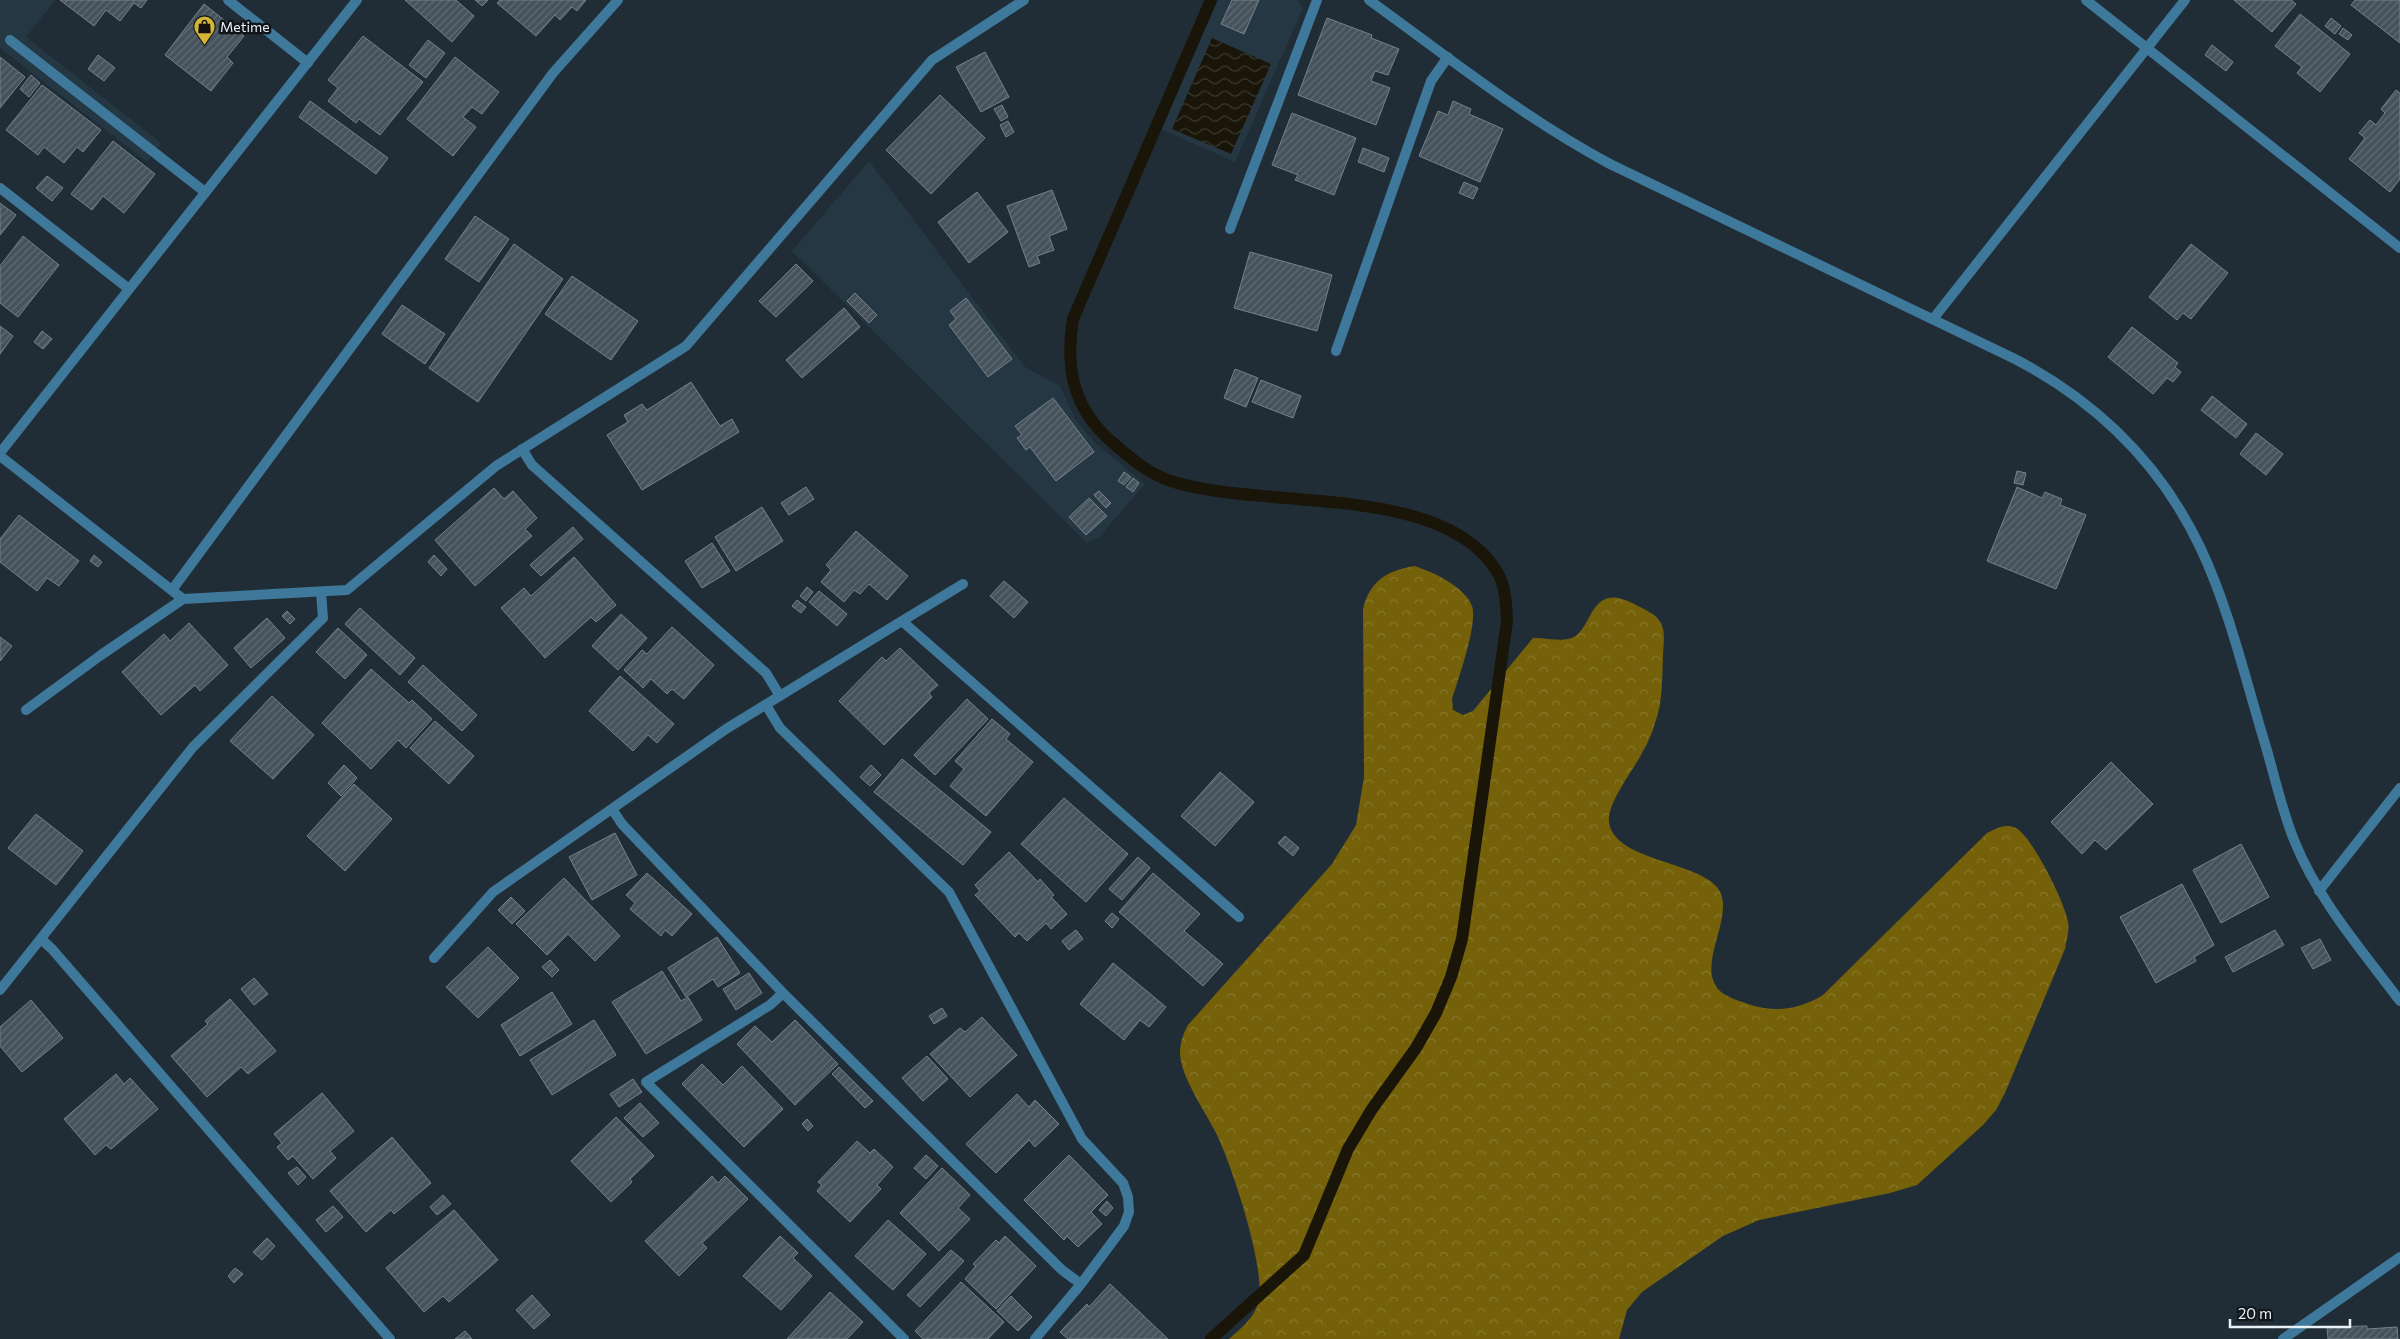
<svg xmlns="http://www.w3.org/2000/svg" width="2400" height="1339" font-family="Commissioner,sans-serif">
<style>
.built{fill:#243743}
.forest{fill:url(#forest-crowns)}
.water{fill:url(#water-waves)}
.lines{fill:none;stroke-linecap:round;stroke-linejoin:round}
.stream{stroke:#191508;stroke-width:12}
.building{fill:url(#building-hatch);stroke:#74828c}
.service{stroke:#3e789b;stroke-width:10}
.minor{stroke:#3e789b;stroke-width:10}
.tertiary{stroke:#3e789b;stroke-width:10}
.labels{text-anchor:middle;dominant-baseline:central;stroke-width:5;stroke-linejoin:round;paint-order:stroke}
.poi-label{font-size:14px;fill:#e9f1f6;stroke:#101519;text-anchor:start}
</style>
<defs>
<pattern id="forest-crowns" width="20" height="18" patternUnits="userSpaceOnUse" patternTransform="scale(1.25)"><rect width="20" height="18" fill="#746109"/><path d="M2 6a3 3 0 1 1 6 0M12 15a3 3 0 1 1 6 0" fill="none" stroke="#88782d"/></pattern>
<pattern id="water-waves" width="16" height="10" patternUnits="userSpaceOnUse" patternTransform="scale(1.25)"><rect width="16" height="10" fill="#191508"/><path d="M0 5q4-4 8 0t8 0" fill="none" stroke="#3a382d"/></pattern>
<pattern id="building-hatch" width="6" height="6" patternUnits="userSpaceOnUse" patternTransform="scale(1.25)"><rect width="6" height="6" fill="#45525b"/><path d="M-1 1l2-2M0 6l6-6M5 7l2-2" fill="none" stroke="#606b73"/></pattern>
</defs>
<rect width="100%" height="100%" fill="#212d36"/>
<path class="built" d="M0,0H55L26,37L161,143L147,162L0,48Z
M1218,0H1297L1303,8L1235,162L1161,129Z
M869,161L1025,367L1060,386L1076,420L1093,441L1145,484L1099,537L1087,543L792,251Z"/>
<path class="forest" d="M1414,566C1432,571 1465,587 1472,606C1478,624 1458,680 1452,699L1453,710L1463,715L1473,711L1533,638C1545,637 1563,643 1574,637C1589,628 1590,603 1608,598C1620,595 1634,604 1644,609C1668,621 1664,632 1663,656C1662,678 1663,702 1655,723C1652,733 1648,743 1643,751C1634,770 1607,802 1609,822C1614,860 1693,861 1716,886C1740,912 1693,965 1720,991C1728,998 1740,1001 1751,1005C1777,1013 1800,1009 1823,995L1987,833C1997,828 2006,823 2016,828C2032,836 2066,905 2068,922C2070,931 2066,941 2065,949L2005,1093L1996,1110L1983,1125L1917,1185L1890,1193L1759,1220L1723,1236L1642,1292L1627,1310L1619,1339H1229C1240,1329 1253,1319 1258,1304C1268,1273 1231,1163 1216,1133C1205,1111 1181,1077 1180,1054C1180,1043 1183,1034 1188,1025L1332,864L1356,825L1364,777L1363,609C1370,581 1386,571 1414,566Z"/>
<path class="water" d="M1212,38L1271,64L1231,154L1172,129Z"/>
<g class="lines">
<path class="stream" d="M1211,1339L1304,1255L1348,1149L1372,1109L1416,1048L1436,1013L1451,977L1462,939L1507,621C1506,604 1506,585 1496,570C1441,483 1265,510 1174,482C1150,475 1130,458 1112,442C1073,409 1065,367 1073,319L1211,0"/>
</g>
<path class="building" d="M60,0H147L141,8L134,3L120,21L106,10L94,26Z
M405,0H456L474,16L452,42Z
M475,0H488L482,6Z
M500,0H586L577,11L572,7L560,20L555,15L536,36L497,3Z
M1232,0H1259L1244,34L1221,24Z
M2234,0H2291L2296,4L2272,32Z
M2355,0H2400V43L2351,5Z
M204,4L244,36L227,57L233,63L211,91L165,55Z
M2300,14L2350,54L2320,92L2297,73L2302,67L2275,46Z
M1327,18L1372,35L1371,38L1399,49L1388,75L1375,71L1371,81L1390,88L1376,125L1298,95Z
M2331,18L2341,26L2335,34L2325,26Z
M2343,28L2352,35L2348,40L2339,34Z
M363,36L423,82L380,135L359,119L356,123L328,101L338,88L328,80Z
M428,40L445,53L426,78L409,65Z
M2212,45L2233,62L2226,71L2205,55Z
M985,52L1009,97L981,112L956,67Z
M98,55L115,68L104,81L88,69Z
M0,57L25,77L0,108Z
M455,57L499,92L482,114L472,107L463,117L476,127L453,156L407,119Z
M31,75L40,83L29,97L20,89Z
M42,85L101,130L83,152L77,147L64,163L44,147L38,155L6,130Z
M2396,90L2400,93V179L2390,192L2349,159L2365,138L2359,133L2370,120L2376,125L2385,113L2381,109Z
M940,95L985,138L931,194L886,150Z
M310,101L388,158L376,174L299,117Z
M1453,101L1471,109L1469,114L1503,129L1480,182L1419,156L1438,111L1448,115Z
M1002,105L1008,117L1001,121L994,109Z
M1292,113L1356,138L1334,195L1295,180L1298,175L1272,165Z
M1008,121L1014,132L1006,137L1000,125Z
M113,141L155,174L124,213L103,196L92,210L71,194Z
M1363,148L1389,158L1384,172L1358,162Z
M47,176L63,188L52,201L36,188Z
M1464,182L1478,188L1473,199L1459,193Z
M1052,190L1067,229L1049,236L1054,250L1037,256L1040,263L1029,267L1007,206Z
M977,192L1008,232L969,263L938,222Z
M0,203L16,215L0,235Z
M475,216L509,239L479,282L445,259Z
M23,236L59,265L18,317L0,303V266Z
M514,244L563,279L478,402L429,368Z
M2191,244L2228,273L2191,319L2183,313L2177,320L2149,297Z
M1250,252L1332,275L1317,331L1234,308Z
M796,264L813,281L776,317L759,301Z
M572,276L638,321L611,360L545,314Z
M855,293L877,315L869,323L847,301Z
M966,298L1012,359L988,377L949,325L956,319L950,311Z
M402,305L445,334L425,364L382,334Z
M844,308L860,327L802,378L786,360Z
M0,326L13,336L0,354Z
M2132,327L2178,363L2175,367L2181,372L2173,382L2167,378L2153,394L2108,357Z
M42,331L52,339L43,349L34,342Z
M1235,369L1258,378L1246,407L1224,398Z
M1261,380L1301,396L1293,418L1252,402Z
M691,382L720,426L732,419L739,432L642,490L607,435L628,422L624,415L642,404L647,410Z
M2212,396L2247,424L2236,438L2201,410Z
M1053,398L1094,452L1056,481L1030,447L1026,450L1017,438L1022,435L1015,426Z
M2256,433L2283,454L2266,475L2240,454Z
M2017,471L2026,473L2023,485L2014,483Z
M1124,472L1131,477L1124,485L1118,481Z
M1133,478L1139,483L1133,492L1126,487Z
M806,487L814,499L789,515L781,503Z
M2017,487L2042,498L2045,492L2062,499L2060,505L2086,515L2056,589L1987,561Z
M494,488L504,499L513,491L537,518L525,529L532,536L475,586L435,540Z
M1099,491L1111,503L1106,508L1094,495Z
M1089,498L1107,516L1086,535L1069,517Z
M762,507L783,541L736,571L715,537Z
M19,515L79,561L59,586L47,578L37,591L0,562V539Z
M573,527L583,539L541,576L530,565Z
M856,531L908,576L887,600L869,584L860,594L854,590L844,602L821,582L831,570L826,565Z
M712,543L730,571L702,588L685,561Z
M94,555L102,562L98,567L90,561Z
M434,555L447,569L441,576L428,562Z
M574,557L616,605L596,622L591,617L545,658L501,608L524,588L531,596Z
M1004,581L1028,602L1014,618L990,596Z
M807,587L813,592L806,601L800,596Z
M819,591L847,614L837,626L809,602Z
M797,600L806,607L801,613L792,606Z
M360,608L415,658L400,675L345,624Z
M287,611L295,619L290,624L282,616Z
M621,614L647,638L618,670L592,646Z
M267,618L285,638L251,668L234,648Z
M189,623L228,665L200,691L195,685L161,715L122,672L164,634L170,641Z
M672,627L714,665L684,699L672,689L667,694L651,679L643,688L624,670L642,650L647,654Z
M338,628L367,655L345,679L316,652Z
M0,637L12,646L0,661Z
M900,648L938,685L929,693L932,697L884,745L839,701L882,657L886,661Z
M423,665L477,715L462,731L408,682Z
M371,669L409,703L412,700L432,719L406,748L398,740L371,769L322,723Z
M620,676L674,724L657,743L648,735L633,751L589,711Z
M272,696L314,735L273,779L230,741Z
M967,699L988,719L935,775L914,755Z
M992,719L1010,734L1006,739L1033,762L986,816L950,786L964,769L955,761Z
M435,721L474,756L449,784L410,748Z
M902,759L991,832L963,865L874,792Z
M2111,762L2153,804L2106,850L2095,840L2082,854L2051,822Z
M344,765L357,778L341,796L328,783Z
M871,765L881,775L870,786L860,777Z
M1220,772L1254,802L1215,846L1181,816Z
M354,784L392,819L345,871L307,836Z
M1064,798L1128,854L1086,902L1021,844Z
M36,814L83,851L56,885L8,848Z
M615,833L637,875L592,900L569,857Z
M1285,836L1299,848L1293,856L1278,843Z
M2241,844L2269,897L2221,923L2193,870Z
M1009,852L1038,882L1040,879L1054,895L1051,897L1067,914L1051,929L1046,923L1027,941L1019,933L1015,937L975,895L980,891L975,885Z
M1138,857L1150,868L1122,900L1109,889Z
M647,873L692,914L672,936L665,930L661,936L630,909L635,903L626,895Z
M1153,873L1200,914L1184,931L1223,964L1203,986L1119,912Z
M564,878L620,936L595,961L568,934L547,955L516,924Z
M2182,884L2214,945L2194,957L2196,961L2156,983L2120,917Z
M511,897L525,911L512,924L498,910Z
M1112,913L1119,919L1112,928L1105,921Z
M1076,930L1083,939L1069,950L1062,941Z
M2275,930L2284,945L2233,972L2225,957Z
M717,937L740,973L718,987L713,979L686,997L668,968Z
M2320,939L2331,960L2313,969L2301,948Z
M488,947L519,978L478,1018L446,987Z
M550,960L559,970L552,977L542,967Z
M1113,963L1166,1007L1149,1027L1140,1020L1124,1040L1080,1004Z
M662,971L681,1001L688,997L702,1020L646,1054L612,1002Z
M749,973L762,993L736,1010L723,989Z
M254,978L268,994L254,1005L241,989Z
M552,992L572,1024L520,1056L501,1025Z
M230,999L276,1051L248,1074L241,1067L207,1097L171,1056L208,1024L205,1021Z
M31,1000L63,1038L22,1072L0,1046V1027Z
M942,1008L947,1016L934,1024L929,1016Z
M982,1017L1017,1055L970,1097L930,1054L960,1028L965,1032Z
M594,1020L616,1055L552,1095L530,1060Z
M795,1020L838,1064L795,1105L737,1044L755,1026L772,1042Z
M927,1056L948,1079L923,1101L902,1078Z
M702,1064L723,1085L742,1066L783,1109L744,1147L682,1084Z
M839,1067L873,1101L865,1108L832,1074Z
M116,1074L124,1084L130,1078L158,1109L111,1149L106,1145L95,1155L64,1119Z
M633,1079L642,1092L619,1107L610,1094Z
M322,1093L354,1131L330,1151L336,1158L313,1179L293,1156L288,1160L277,1147L282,1143L274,1134Z
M1017,1094L1029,1107L1035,1100L1059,1124L1035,1147L1029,1140L996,1173L966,1144Z
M640,1103L659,1123L643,1137L624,1118Z
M616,1117L654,1156L630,1179L632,1182L611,1202L571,1161Z
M807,1119L813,1126L808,1131L802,1124Z
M392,1137L431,1183L394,1214L391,1210L366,1232L330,1191Z
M857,1141L870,1153L874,1149L893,1167L877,1185L881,1189L850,1222L817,1191L822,1185L818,1182Z
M926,1155L938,1166L926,1179L914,1168Z
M1069,1155L1108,1195L1091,1212L1102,1224L1078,1247L1067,1236L1064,1240L1024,1200Z
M297,1167L306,1177L298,1185L288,1173Z
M942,1168L970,1195L958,1208L970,1219L939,1251L900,1213Z
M712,1176L718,1183L725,1176L748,1199L702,1243L707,1248L679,1276L645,1241Z
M443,1195L451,1204L437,1215L430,1207Z
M1107,1201L1113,1208L1106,1216L1099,1210Z
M333,1206L343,1217L326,1232L316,1220Z
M454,1210L498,1260L449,1302L443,1296L424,1312L386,1268Z
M888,1220L926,1254L893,1290L855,1256Z
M780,1236L798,1253L793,1258L812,1276L781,1310L743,1276Z
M1005,1236L1036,1266L996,1309L965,1279L976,1266L973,1264L996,1240L999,1243Z
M267,1238L275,1246L262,1260L253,1252Z
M951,1250L964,1261L920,1307L907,1295Z
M235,1268L243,1274L234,1283L228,1276Z
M961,1282L1004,1322L988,1339H923L915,1331Z
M1110,1284L1168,1339H1068L1060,1332L1087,1304L1089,1307Z
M830,1292L863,1322L847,1339H787Z
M532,1295L550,1315L534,1329L516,1310Z
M1011,1296L1032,1317L1018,1331L997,1311Z
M2367,1326V1329L2397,1327L2398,1339H2328L2327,1327Z
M465,1331L472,1339H455Z"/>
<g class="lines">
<path class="service" d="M10,40L205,192"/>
<path class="minor" d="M228,0L308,63
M1369,0C1448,57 1524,118 1610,164L2015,359C2097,402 2161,464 2201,549C2230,611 2246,682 2266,747C2275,778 2282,810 2294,840C2318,900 2361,949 2400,1001
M2086,0L2400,248
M0,188L129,289
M1230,229L1317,0
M1933,319L2185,0
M1336,351L1431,81L1448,57
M522,449L532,465L766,673L780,696
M0,456L183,599L347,590L496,466L686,346L932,60L1024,0
M172,590L553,73L618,0
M902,621L963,584
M766,705L780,728L949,892L1082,1139L1123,1183L1128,1197L1129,1212L1124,1226L1081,1284L1035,1339
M26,710L101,655L183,599
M612,809L622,824L783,993L1062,1270L1081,1284
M2319,891L2400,788
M41,939L52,949L390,1339
M434,958L493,892L726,729L902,621L1239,917
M0,990L193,747L323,618L321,592
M783,993L770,1005L646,1082L904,1339
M2283,1339L2400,1257"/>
<path class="tertiary" d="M0,453L357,0"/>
</g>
<defs>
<symbol id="shop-pin" viewBox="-11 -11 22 30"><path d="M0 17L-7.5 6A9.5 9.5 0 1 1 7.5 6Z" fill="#d5b535" stroke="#101519"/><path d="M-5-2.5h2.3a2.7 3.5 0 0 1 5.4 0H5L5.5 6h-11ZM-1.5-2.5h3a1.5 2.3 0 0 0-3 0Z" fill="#111"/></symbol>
</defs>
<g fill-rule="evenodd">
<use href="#shop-pin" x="192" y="14" width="25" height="34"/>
</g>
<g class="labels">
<g class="poi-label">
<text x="220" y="26">Metime</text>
</g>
</g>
<path d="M2230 1319v8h120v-8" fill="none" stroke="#e9f1f6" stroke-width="2.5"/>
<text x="2238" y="1319" font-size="15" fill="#e9f1f6" stroke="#101519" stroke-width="4" paint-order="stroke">20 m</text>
</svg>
